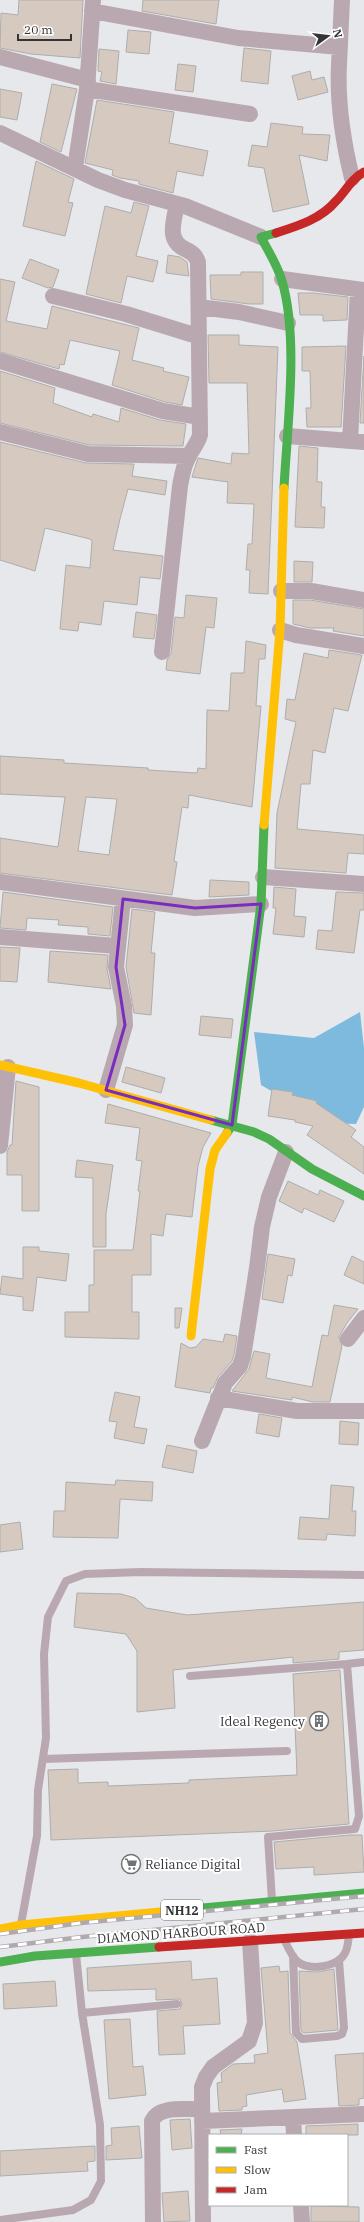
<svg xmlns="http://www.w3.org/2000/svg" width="364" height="2222" font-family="'IBM Plex Serif',serif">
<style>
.water{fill:#7ebade}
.building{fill:#d6cac0;stroke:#adadad;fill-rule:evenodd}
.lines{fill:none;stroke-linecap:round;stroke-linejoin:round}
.lane{stroke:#baa8b0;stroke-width:8}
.street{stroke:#baa8b0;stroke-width:16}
.fast{stroke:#4caf50;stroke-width:9}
.slow{stroke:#ffc107;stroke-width:9}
.jam{stroke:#c62828;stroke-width:9}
.rail-casing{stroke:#b0a9ae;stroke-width:4.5}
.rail{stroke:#fff;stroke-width:3;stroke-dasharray:9;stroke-linecap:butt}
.marked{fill:none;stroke:#7b2cbf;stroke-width:3;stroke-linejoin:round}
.labels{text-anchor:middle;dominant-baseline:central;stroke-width:4;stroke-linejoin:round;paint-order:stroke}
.shield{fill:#fff;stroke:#707172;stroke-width:1}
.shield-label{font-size:12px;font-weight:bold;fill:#333436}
.poi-label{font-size:13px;fill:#333436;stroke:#fff;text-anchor:end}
.street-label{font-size:13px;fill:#333436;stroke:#fff}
</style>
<rect width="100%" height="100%" fill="#e6e8eb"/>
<path class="water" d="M360,1012L364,1048V1107L356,1124L327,1123L261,1085L254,1032L314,1038Z"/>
<path class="building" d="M19,0H83L80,58L31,54L0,48L1,13L18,15Z
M143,0H219L216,24L142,11Z
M128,30L151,32L149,54L126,52Z
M244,48L271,51L268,84L241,81Z
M99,49L119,51L116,84L100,81L102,72L98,71Z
M178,64L196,66L193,92L175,90Z
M310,71L312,80L324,77L328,92L298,100L292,76Z
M52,84L77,89L61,152L40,142Z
M0,89L22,93L17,120L0,117Z
M97,100L174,112L169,143L208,151L203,176L177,171L173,193L139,184V181L120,178L112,175L113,170L85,163Z
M271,123L303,127L302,134L330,135L327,161L299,155L309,204L273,212L264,168L248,166L252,145L267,147Z
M36,161L74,179L68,202L73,203L65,236L23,226Z
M134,202L149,206L136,256L158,261L153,282L127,276L121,303L86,294L105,206L131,213Z
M168,255L180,257L187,262L189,276L166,273Z
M30,259L59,270L53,287L48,288L22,278Z
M241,272H263V304H249L211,299L210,275H241Z
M0,279L15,282L6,321L47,329L52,306L139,328L132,360L164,368L163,371L189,377L182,405L165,402L112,385L120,351L70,340L64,365L60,364L59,369L0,352Z
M298,293H313L348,297L347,320L323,321V315H300Z
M208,335H239V345L278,347L268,594L249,593L250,570H246L248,544H252L254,504L227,503L228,482L192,477L198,458L231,464L232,453L249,454L247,383H209Z
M346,346L341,427H307L306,408H311L310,371H302V347Z
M364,356V423H360Z
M0,371L55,388L53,403L92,417L93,414L119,422L121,408L160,420L186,424L183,446L89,445L0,423Z
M0,442L86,463L134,464L132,476L167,481L165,495L128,489L120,519L113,550L163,556L160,579L140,577L137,605L104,601L101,625L79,622L78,631L60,629L66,565L90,568L92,541L90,539L45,528L35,571L0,560Z
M299,446L318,448L317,482H322L321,507H325L324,528L295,527Z
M294,561L313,562L312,582H294Z
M186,595L217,598L214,628L206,627L200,674L166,670L167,660L171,653L175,617L184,618Z
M293,600H310L364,609V636L333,631L334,628H310L293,624Z
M136,612L157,615L154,639L133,637Z
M246,641L266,645L265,659H259L256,706H261L252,807L189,795L188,808L182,807L174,861L177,862L172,895L0,873V838L58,847L65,797L0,794V756L64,760V763L148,768V770L197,773L198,768L206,769L207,710L229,711L231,673H244ZM86,797L117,799L109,855L78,851Z
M329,650L362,655L348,711L334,708L325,753L313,750L310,784H301L297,829L364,835V854L348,853L346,873L275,868L277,813L296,722L285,719L287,699L295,700L304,653L328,658Z
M210,880L249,882V895L209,897Z
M274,887L296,889L294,916L306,917L304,937L273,934L276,908H273Z
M3,892L113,907L110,936L88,934V927L58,925L59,920L27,918L26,930L0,928Z
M336,892L364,893V910H360L354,953L316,949L318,930L332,931Z
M132,909L155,912L151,953H155L151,1015L134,1013L126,967Z
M0,947L20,948L17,982L0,981Z
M50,951L108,955L107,969L111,989L48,982Z
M201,1016L233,1019L231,1038L199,1035Z
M126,1067L165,1078L161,1093L122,1082Z
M16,1081L39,1087V1211H22V1175H7V1152L10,1145H12Z
M272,1089L293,1092L292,1095L317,1101L316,1103L356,1130L351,1137L364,1147V1174L307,1135L313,1126L295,1122V1120L268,1116Z
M108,1104L211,1133L203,1147L198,1166L192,1217L166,1214L163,1236L151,1234V1275H132V1312H139V1339L65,1337V1312H89V1285H94V1250H133L140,1191H138L142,1161L136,1160L140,1128L105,1123Z
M77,1160L113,1165L106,1214V1247H93V1178L75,1177Z
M288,1181L318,1195L320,1190L344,1201L334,1222L304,1208L302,1213L279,1201Z
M23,1247H39V1251L69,1254L66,1281L37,1277L33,1311L23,1310V1297L0,1294L2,1276L23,1279Z
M268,1254L295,1259L292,1276L288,1275L283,1303L262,1299Z
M352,1256L364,1262V1284L344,1275Z
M334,1305L358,1309L347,1323L339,1337L342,1346L330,1402H313L292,1397V1400L232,1391L249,1369L254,1351L270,1354L266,1378L312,1387L322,1335L328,1336Z
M175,1308H182L179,1328H175Z
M225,1334L237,1336L234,1355L232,1361L218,1377L213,1388H211L210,1393L175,1387L181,1343L190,1348L196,1347L203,1339L223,1342Z
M115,1392L140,1397L134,1427L147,1429L144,1444L114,1438L117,1422L109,1421Z
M259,1414L282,1418L279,1437L256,1433Z
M340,1421L359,1423L358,1445L339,1444Z
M167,1445L197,1451L193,1473L162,1467Z
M116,1480L153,1482L152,1501L120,1499L118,1538L53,1537L54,1511H65L66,1482L115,1485Z
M331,1485L354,1487L352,1511H356L355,1536L327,1534L326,1540L298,1539L300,1517L329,1519Z
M20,1522L23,1549L0,1552V1525Z
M77,1593L121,1594L135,1598L146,1608L187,1615L364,1602V1650L339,1652V1659L293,1663V1657L173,1670L175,1708L137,1712V1651L126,1634L74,1627Z
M340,1670L349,1824L273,1831L51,1840L48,1770L78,1769V1783L108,1782V1786L189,1783V1780L297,1775L293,1674Z
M350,1835H362L364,1872L314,1875V1867L276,1869L274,1842Z
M191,1961L192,1980L217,1978L220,2024L183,2026L185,2054L159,2055L157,2011L180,2009L182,2004L180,1999L156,2000V1989L88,1991L87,1968Z
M279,1966L280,1972L288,1971L290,2033L297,2042L306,2099L284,2102L282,2089L246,2095L247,2106L242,2107V2110L219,2111L217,2083L222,2082L221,2073L233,2064L255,2063L254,2055L268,2053L261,1968Z
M334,1969L338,2030L304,2033L301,2031L299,1971L317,1972Z
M55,1981L57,2006L4,2009L3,1984Z
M130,2019L133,2067L143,2066L146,2095L109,2099L104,2020Z
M364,2053V2098L359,2099V2105L339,2106L335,2055Z
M190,2119L192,2148L172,2150L170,2120Z
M358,2124V2135H306V2126Z
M139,2126L142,2158L106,2160V2146L112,2145L111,2128Z
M242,2129L241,2135H221L220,2130Z
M95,2146V2161L87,2162L88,2171L0,2176V2151Z
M188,2191L190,2221L164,2222L162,2193Z
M311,2206L359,2207V2222H311Z"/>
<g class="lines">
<path class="lane" d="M190,1676L347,1664
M43,1759L287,1751
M272,1901L268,1837L355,1829L359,1816L347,1664L364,1662
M21,1924L37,1836L38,1790L46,1738L44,1654L48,1617L66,1581L85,1574L141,1572L364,1575
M285,1941C288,1948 292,1957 298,1962C310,1971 338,1967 345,1953C348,1948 348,1941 349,1935
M293,1956L296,2033L302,2039L337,2036L342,2034L344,2028L339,1960
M82,2013L177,2004
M0,2220L73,2210L91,2200L101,2181L100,2125L82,2013L76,1954"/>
<path class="street" d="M342,0C341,22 340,43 339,65C337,103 343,141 352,178
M92,11L238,38L340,47
M0,57L88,80
M87,89L250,114
M0,133L98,180L125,190L185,206L261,237
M75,168L87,89L93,0
M282,279L364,290
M53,296L126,314L197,336
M199,307L239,312L288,323
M0,361L163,411L200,417
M0,432L88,454L189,456
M287,436L364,442
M350,441L358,290
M281,591H311L364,600
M280,630L296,635L364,646
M162,652L180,486C182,476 183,467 188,458C192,449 197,445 200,435L198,262C195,254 192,253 185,249C166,240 174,221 177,204
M263,877L364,884
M0,882L195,908L261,904
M0,937L117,946
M106,1090L125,1025L124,1006L116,967L123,899
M0,1146L8,1067
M348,1339L364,1318
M218,1398L297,1411H364
M202,1441L225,1383L240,1366L243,1357L257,1268L262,1227L269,1197L286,1152
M293,2117L294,2135
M202,2121L364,2114
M301,2205L302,2222
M153,2222L152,2121C159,2105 186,2110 201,2109
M203,2222L202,2087L206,2077L213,2067L249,2041L255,2023L250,1941"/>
<path class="fast" d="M276,233L261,237C268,251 278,266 282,281C299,338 287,428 284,488
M211,1120L254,1132L269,1139L312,1169L364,1196
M227,1133L232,1125L261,904L264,825
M171,1911L364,1893
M0,1962L35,1956L159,1947"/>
<path class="slow" d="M264,825L280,630L284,488
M0,1065L79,1083L211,1120
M191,1336L210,1169L215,1150L227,1133
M0,1929L21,1925L171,1911"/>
<path class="jam" d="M276,233C298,226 321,219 336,201C346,191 351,179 364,172
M159,1947L364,1933"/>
<defs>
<path id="rail" d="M0,1934L81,1923L364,1896
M0,1947L82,1937L364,1909"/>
</defs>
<use href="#rail" class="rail-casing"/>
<use href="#rail" class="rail"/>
</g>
<path class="marked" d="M123,899L195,908L261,904L232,1125L106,1090L125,1025L116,967Z"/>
<defs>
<symbol id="building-ring" viewBox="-11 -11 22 22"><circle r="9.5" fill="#fff" stroke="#727375" stroke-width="1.5"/><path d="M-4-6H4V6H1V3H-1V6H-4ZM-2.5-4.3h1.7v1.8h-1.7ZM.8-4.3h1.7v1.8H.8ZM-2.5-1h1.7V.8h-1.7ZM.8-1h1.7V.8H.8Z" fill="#727375"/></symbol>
<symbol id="supermarket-ring" viewBox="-11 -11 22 22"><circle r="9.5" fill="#fff" stroke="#727375" stroke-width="1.5"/><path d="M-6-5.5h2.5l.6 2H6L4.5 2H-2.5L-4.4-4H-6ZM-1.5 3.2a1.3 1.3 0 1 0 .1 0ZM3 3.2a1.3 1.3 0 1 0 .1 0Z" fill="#727375"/></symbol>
</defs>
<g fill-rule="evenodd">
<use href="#building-ring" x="308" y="1710" width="22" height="22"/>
<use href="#supermarket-ring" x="120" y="1853" width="22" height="22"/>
</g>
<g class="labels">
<rect class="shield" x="161" y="1900" width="42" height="20" rx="3"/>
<g class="shield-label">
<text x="182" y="1910">NH12</text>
</g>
<g class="poi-label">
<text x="305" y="1721">Ideal Regency</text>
<text x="145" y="1864" text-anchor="start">Reliance Digital</text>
</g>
<g class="street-label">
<text transform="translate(181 1933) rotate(-4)">DIAMOND HARBOUR ROAD</text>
</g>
</g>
<rect x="208" y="2134" width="140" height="72" fill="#ffffff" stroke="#adaeaf"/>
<rect x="216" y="2147" width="20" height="6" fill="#4caf50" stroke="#adaeaf"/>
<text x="244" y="2154" font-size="12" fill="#333436">Fast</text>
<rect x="216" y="2167" width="20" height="6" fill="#ffc107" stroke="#adaeaf"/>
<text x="244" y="2174" font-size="12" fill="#333436">Slow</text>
<rect x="216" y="2187" width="20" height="6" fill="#c62828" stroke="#adaeaf"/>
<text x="244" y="2194" font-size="12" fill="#333436">Jam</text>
<g transform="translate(328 36) rotate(75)" stroke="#ffffff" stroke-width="3" paint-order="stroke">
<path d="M0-3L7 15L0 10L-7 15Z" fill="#333436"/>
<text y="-6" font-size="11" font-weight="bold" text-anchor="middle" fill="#333436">N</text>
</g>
<path d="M18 34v6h53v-6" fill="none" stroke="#333436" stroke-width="2"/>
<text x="24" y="34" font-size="12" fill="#333436" stroke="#ffffff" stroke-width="3" paint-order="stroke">20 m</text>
</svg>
